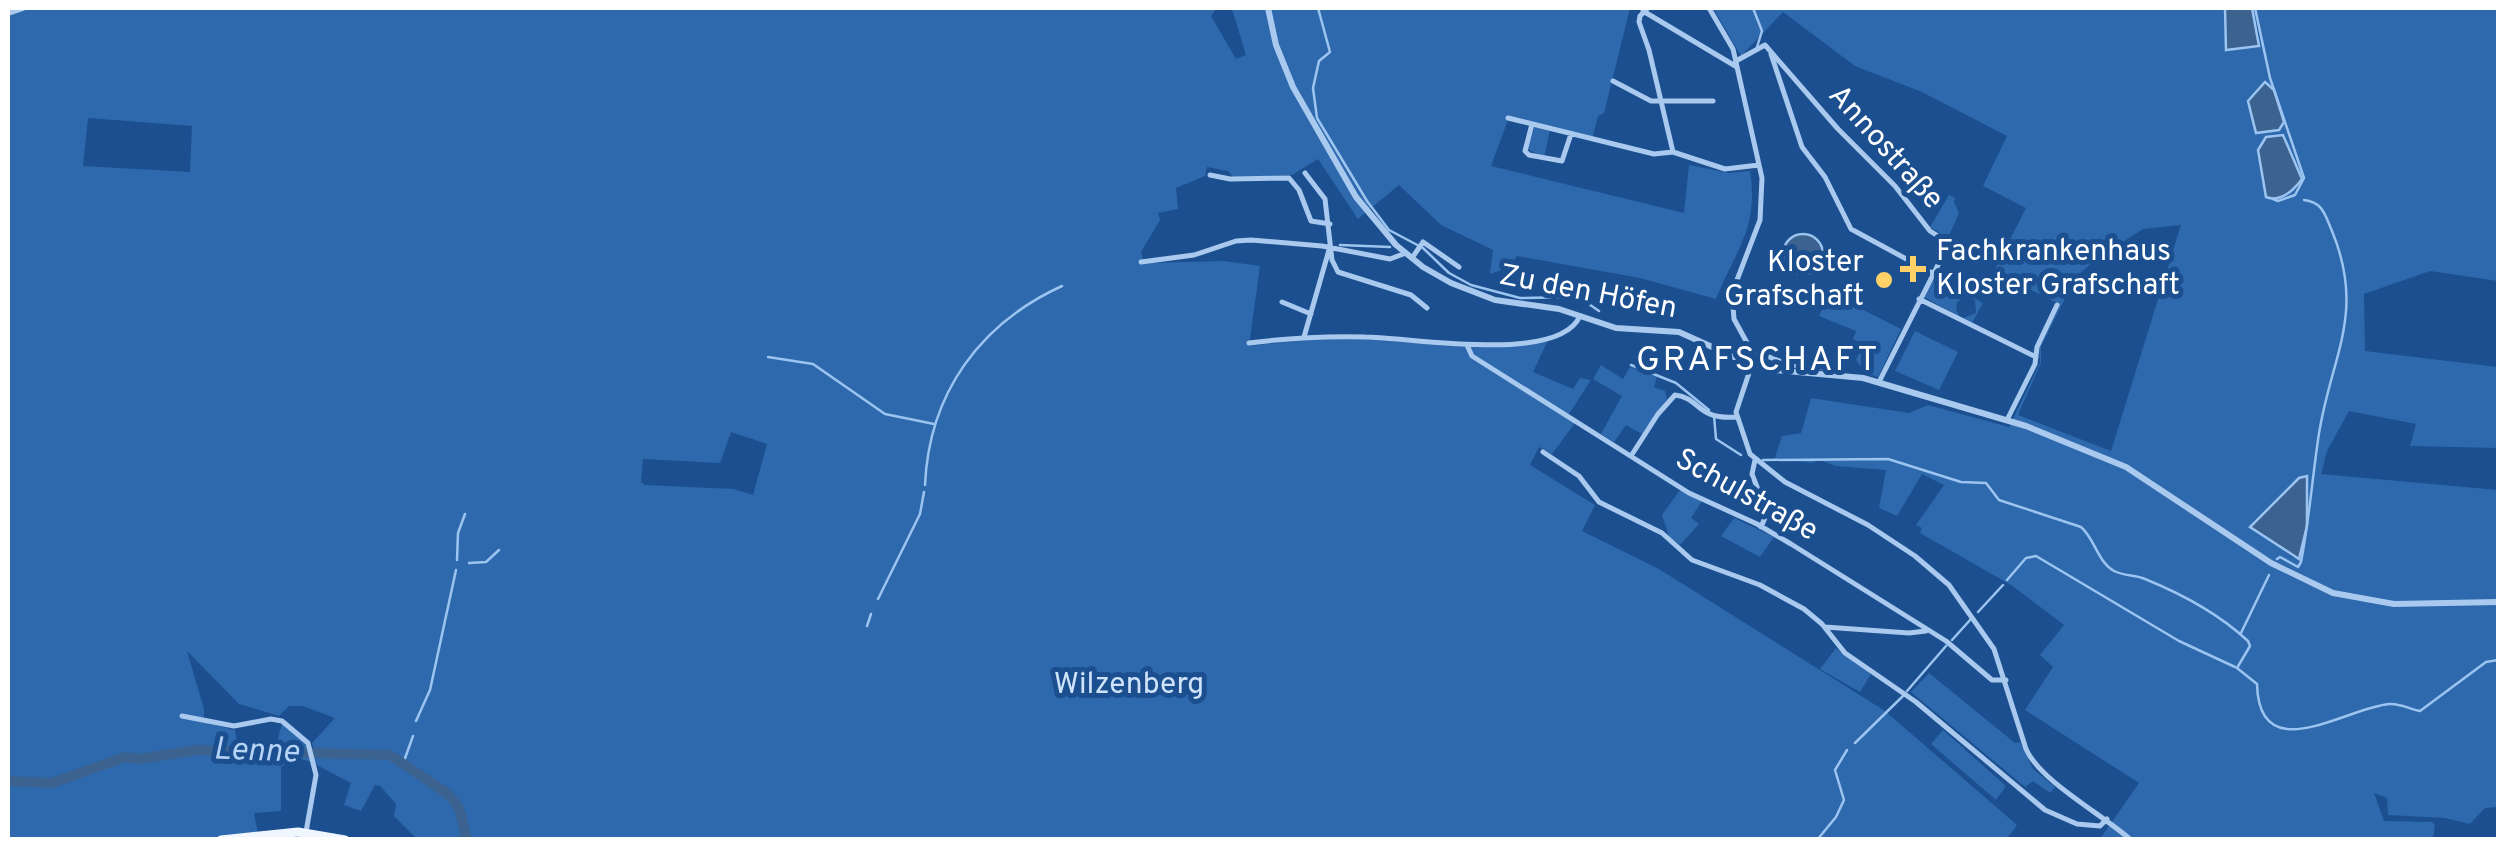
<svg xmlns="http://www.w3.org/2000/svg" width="2506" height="847" font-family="Overpass,sans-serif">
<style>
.green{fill:#2e69ad;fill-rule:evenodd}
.water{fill:#3c6290;stroke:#9cc4f0;stroke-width:2.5}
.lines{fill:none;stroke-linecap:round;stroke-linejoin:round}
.stream{stroke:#9cc4f0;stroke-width:2.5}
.river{stroke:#3c6290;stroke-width:10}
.minor{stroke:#a9c9ee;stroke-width:5}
.tertiary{stroke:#a9c9ee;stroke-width:6}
.primary{stroke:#f0f6ff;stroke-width:9}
.poi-dot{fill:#ffd166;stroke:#1b4f8f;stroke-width:4}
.labels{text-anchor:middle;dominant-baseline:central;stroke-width:10;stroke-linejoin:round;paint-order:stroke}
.street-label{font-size:30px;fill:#fff;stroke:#1b4f8f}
.poi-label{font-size:30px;fill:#fff;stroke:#1b4f8f;text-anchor:start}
.park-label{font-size:30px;fill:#cfe3fa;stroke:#1b4f8f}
.water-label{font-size:32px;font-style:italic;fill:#b5d3f5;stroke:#1b4f8f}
.quarter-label{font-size:35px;letter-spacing:2.5px;fill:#fff;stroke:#1b4f8f}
</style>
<rect width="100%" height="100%" fill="#1b4f8f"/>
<path class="green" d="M8,8H1630L1604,113L1598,116L1592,139L1550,130L1544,157L1527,149L1535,126L1508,120L1491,166L1684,213L1689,165L1729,173L1750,171C1759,228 1736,249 1716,299L1640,278L1517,256L1507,268L1490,274L1493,250L1441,225L1399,185L1358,219L1318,159L1292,175L1233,177L1228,171L1207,167L1205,176L1176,188L1178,209L1158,213L1160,220L1141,252L1144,263L1224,261L1260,266L1249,346C1292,341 1335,337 1379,340C1439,345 1487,352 1547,342L1533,372L1573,389L1580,378L1591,380L1567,417L1575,423L1552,454L1539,447L1530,465L1595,505L1582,531L1659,569L1885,711L2017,825L2006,840H418L394,816L396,804L380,786L375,785L361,811L344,805L351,783L311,762L298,758L281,767V811L254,813L258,834L249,839H8ZM1217,8H1228L1233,12L1246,55L1236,59L1211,16ZM88,118L192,126L190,172L83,166ZM731,432L767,444L753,495L734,489L645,485L641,482L643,459L720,463ZM187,651L239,704L279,716L289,706H303L335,718L312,743L315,753L282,724L275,748L237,742L235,730L204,722V709Z
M1713,8H2225L2226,36L2260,38L2252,8H2498V281L2430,271L2364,294L2365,351L2498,367V448L2410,446L2416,424L2349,411L2327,451L2321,474L2498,490V807L2485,808L2470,824L2445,818L2388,815L2387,798L2374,793L2384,821L2432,822L2435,825L2433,839H2100L2139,783L2025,710L2053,667L2040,655L2064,625L2011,585L1920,533L1922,528L1916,525L1944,485L1922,474L1897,516L1879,508L1886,470L1836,466L1820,460L1811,463L1775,458L1782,436L1801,433L1811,398L1909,413L1928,405L2009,427L2040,363L2039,346L2059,304L1994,271L2026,208L1983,186L2007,136L1922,92L1855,66L1783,12L1741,56ZM2266,137L2285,145L2302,179L2266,197L2258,150ZM2181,225L2111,451L2018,415L2041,363V346L2076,277L2095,260L2143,229ZM2299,478L2308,479L2307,526L2293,558L2251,524Z
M1949,195L1955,198L1954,202L1959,213L1948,238L1930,227Z
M1931,280C1950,284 1965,293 1983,303L1972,323L1963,318L1976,313L1975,300L1964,297L1957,302L1956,310L1960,317L1924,297Z
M1830,293L1901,329L1878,377L1866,373L1856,360L1863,345L1853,339L1856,331L1819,316Z
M1915,331L1958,352L1939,390L1895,371Z
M1601,365L1623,379L1630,367L1657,377L1654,387L1665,391L1667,399L1642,434L1626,425L1614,442L1601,434L1622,396L1593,379Z
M1680,490L1702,501L1691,518L1699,524L1680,545L1669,536L1662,515Z
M1734,518L1774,537L1760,557L1721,536Z
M1836,648L1871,674L1860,692L1820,669Z
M1929,673L2015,743L2020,742L2033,769L2055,787L2050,793L2033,781L2025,787L1911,692Z
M1943,730L2006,786L1996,800L1931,744Z"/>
<path class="water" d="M2225,8H2252L2259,46L2226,50Z
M2265,82L2274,90L2284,122L2279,130L2256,133L2248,101Z
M2283,135L2302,179C2293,191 2281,203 2266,197L2258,150L2266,137Z
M1783 254a20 20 0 1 1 40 0a20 20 0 1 1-40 0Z
M2307,476V526L2299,559L2250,527L2299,478Z"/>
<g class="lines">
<path class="stream" d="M1318,8L1330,52L1319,61L1313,88L1317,118L1367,201L1389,230L1423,248L1449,273L1471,285L1520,298L1572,297L1583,300L1599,311
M1753,8L1762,31L1757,47
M2255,8L2270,78L2304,178L2295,195L2278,201L2273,199
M1340,245L1390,247
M768,357L813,364L885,414L934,424
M1631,365L1676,383L1709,410
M1714,416L1716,439L1741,455
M1763,460L1888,459L1961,482L1986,483L1999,500L2081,527C2095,539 2097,561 2114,571C2124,576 2135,575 2145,579C2182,594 2219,614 2248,641L2250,646L2237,668L2257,684C2259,770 2345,708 2389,704C2400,703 2409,709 2420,711L2486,662L2498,660
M925,485C929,394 979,324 1062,286
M2277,559L2280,557L2298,567L2301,562C2309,521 2312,481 2318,440C2329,359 2367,316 2332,231C2325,215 2323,202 2304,200
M457,560L458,533L465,514
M469,563L486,562L499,550
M2007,580L2026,558L2036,556L2179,641L2235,667
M878,599L920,514L924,492
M1978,612L2003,585
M867,626L871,614
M2241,633L2269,575
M1952,640L1971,619
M1907,691L1946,646
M416,721L430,690L456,570
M1855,743L1903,696
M404,761L413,736
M1817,840L1836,817L1844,800L1835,770L1847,750"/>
<path class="river" d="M8,781L52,783L125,757L140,759L197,750L390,755L448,794L459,808L467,840"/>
<path class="minor" d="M1648,8L1640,16L1639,22L1649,50L1673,152
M1709,8L1733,49L1762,178L1760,220L1732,293L1734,319L1751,350L1748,363
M1643,11L1737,67
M1771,54L1802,147L1825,177L1851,229L1934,274
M1736,61L1765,45L1838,129L1895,186L1930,231L1949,243L1879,382
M1613,81L1651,101H1713
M1508,118L1654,154L1673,152L1725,169L1759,165
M1532,124L1525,151L1529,155L1562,161L1571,134
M1305,173L1325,199L1332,260L1338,272L1411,295L1427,308
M1210,175L1230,179L1289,178L1299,190L1311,221L1330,224
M1412,258L1423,242L1459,267
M1141,262L1194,255L1236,241L1251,240L1322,246L1390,259L1406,253
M1919,299L2036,357
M1282,302L1311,314
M1304,337L1329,250
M1249,343C1288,338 1326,336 1365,337C1410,337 1558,365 1580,316
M1467,345L1472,356L1689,493L1757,524L1791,544L1946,641L1992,680H2006
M1751,350L1790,365L1824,367L1837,374
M1752,364L1736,412L1750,454L1785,482L1868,525L1915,556L1949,585L1994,649L2026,749C2040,781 2102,814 2131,840
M2007,420L2035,364L2037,347L2057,305
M1543,452L1579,476L1599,502L1662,533L1692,560L1760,585L1804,609L1822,624L1845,653L1916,702L2045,810L2077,824L2100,826L2107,819
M1631,456L1658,414L1675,395C1701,398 1696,420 1736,417
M1755,460L1752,474L1767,513L1761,527
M1825,627L1909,633L1926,631
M182,716L234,726L271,719L282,721L308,743L316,775L306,832"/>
<path class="tertiary" d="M1268,8L1276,45L1293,87L1356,197L1396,245L1423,267L1451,283L1495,300L1559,309L1616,328L1679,332L1741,360L1774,370L1863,378L2026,426L2126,467L2271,563L2333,593L2394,604L2498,602
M8,13L23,8"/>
<path class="primary" d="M221,840L298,832L345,840"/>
</g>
<g class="poi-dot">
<path d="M1908 254h10v10h10v10h-10v10h-10v-10h-10v-10h10z"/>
<circle cx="1884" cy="280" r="10"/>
</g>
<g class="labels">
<g class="street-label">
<text transform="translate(1885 148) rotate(48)">Annostraße</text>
<text transform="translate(1588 293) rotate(11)">Zu den Höfen</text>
<text transform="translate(1746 496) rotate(29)">Schulstraße</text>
</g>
<g class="poi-label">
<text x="1936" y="252">Fachkrankenhaus<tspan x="1936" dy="34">Kloster Grafschaft</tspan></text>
<text x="1864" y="263" text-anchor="end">Kloster<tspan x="1864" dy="34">Grafschaft</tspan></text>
</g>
<g class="park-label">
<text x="1129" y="685">Wilzenberg</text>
</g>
<g class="water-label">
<text transform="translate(256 752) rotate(2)">Lenne</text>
</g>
<g class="quarter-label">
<text x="1758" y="361">GRAFSCHAFT</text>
</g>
</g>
<rect width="2506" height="847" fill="none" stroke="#ffffff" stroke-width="20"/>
</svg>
